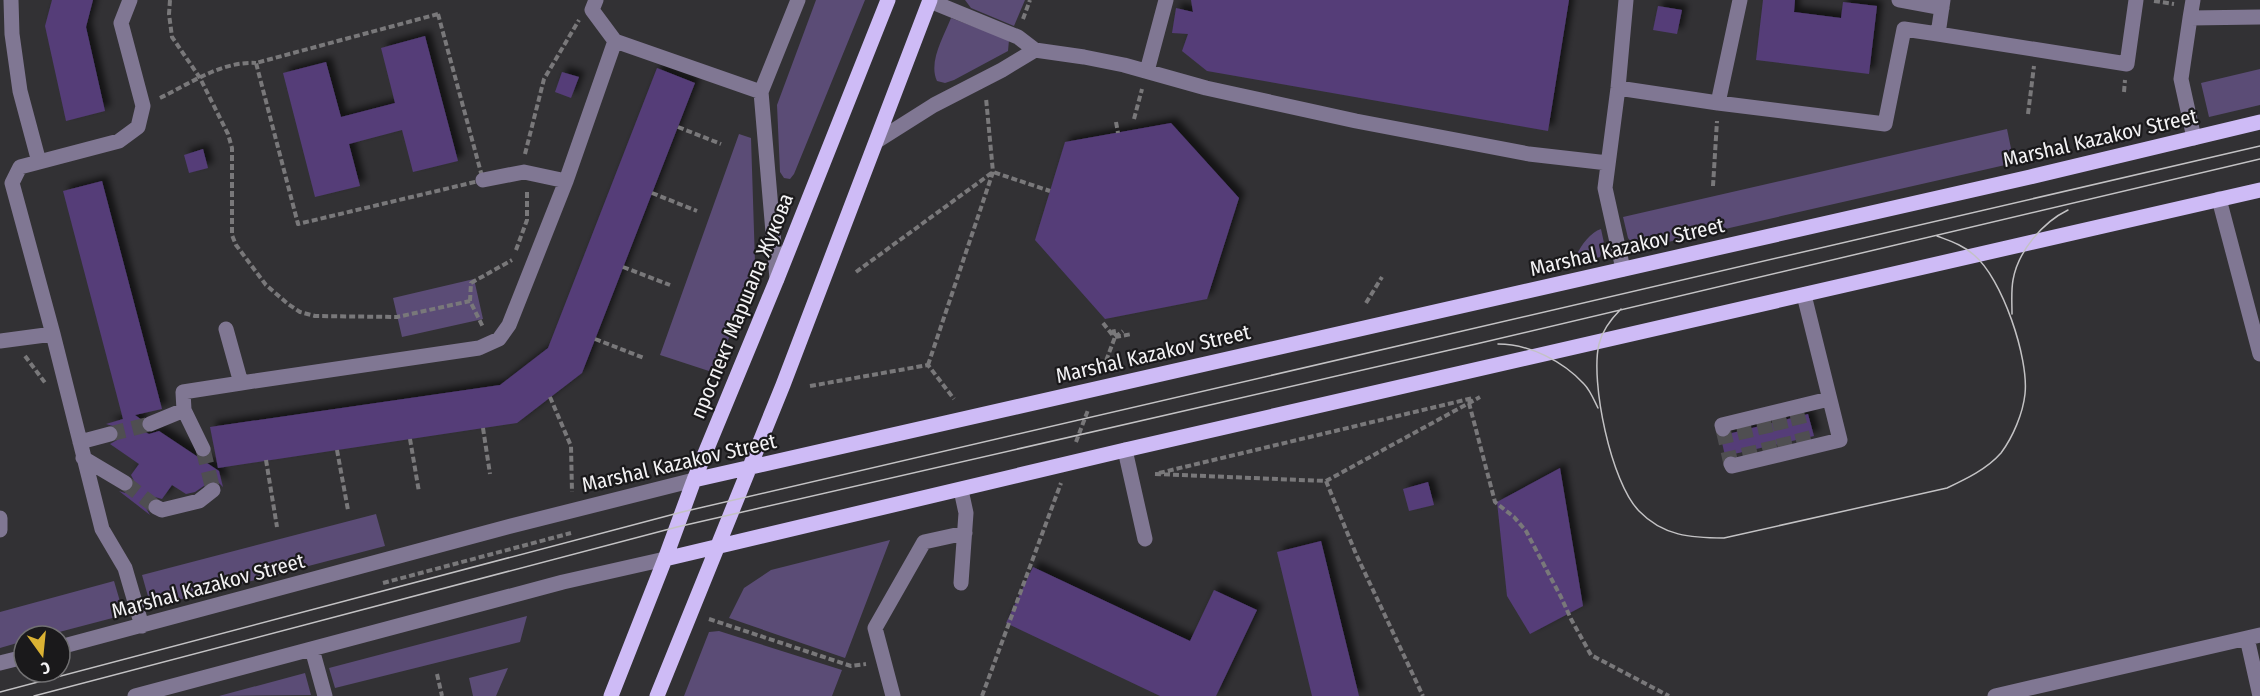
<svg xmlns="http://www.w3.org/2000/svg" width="2260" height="696" font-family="'Fira Sans Condensed',sans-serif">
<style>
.green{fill:#5b4c76}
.building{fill:#543d78;filter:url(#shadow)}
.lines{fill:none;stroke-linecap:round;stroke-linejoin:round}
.minor-tunnel{stroke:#4f4e51;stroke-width:15;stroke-dasharray:15 8;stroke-linecap:butt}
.path{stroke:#79787a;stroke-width:4;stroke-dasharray:6 3;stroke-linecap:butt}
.minor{stroke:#807793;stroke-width:15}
.major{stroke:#cebbf6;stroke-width:15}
.tram{stroke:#c3c2c4;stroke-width:1.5}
.labels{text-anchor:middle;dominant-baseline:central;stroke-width:4.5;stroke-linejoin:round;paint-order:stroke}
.street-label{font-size:21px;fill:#f3f2f4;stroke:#1a191b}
</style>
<defs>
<filter id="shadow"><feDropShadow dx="5.5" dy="-5.5" stdDeviation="3" flood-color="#0009"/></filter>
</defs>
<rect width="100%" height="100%" fill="#323134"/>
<path class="green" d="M816,0H865L794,174L790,179L784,178L780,172L777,105Z
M965,0H1025L1014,26L971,8Z
M951,18L1009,40L1008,51L954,80L945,83L937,81C928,62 944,36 951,18Z
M2260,69V105L2209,117L2201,83Z
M2007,129L2014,163L1637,249L1628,238L1623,217Z
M739,134L751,138L755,262L751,282L715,373L660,355Z
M1601,229L1604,243L1600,257L1573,265C1576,252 1588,233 1601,229Z
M474,279L483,319L402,337L393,298Z
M376,514L385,546L151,607L142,575Z
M890,540L845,658L729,618L744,588L771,570Z
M114,581L124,615L44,636H24V641L0,648V612Z
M527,616L520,642L335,688L329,668Z
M719,631L842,670L832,696H684L709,632Z
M508,668L496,696H473L469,678Z
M305,673L311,695L219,696Z"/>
<path class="building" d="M52,0H93L86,27L105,111L66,121L45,26Z
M1191,0H1569L1548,131L1207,71L1182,51L1188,34L1172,33L1176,8L1193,12Z
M1763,0H1795L1794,12L1841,18L1843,2L1877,6L1869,74L1756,60Z
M1658,6L1682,10L1677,34L1653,30Z
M425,36L458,161L413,172L402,130L349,144L360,186L315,197L283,73L326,62L341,117L395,103L381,48Z
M657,68L695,83L582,373L517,423L218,468L210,427L500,385L548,348Z
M562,72L579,77L571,98L555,92Z
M1171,123L1239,198L1207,299L1105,319L1035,240L1065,142Z
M203,149L208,168L189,173L184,155Z
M102,181L162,409L135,415L142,420L141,427L145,432L149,434L159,431L219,471L223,487L217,481H211L195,492L186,494L172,485L162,499L155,497L148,502L146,508L150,515L119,491L125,493L133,488L135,483L131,475L139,464L110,444L117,440L119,432L116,427L106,424L123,419L63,191Z
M1808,414L1814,436L1725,456L1721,438H1726L1732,433Z
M1560,468L1583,606L1530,634L1507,596L1497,502Z
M1428,482L1434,505L1409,511L1403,489Z
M1321,541L1359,696H1312L1277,552Z
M1033,567L1190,641L1214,590L1257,610L1216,696H1160L1006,623Z"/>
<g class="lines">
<path class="minor-tunnel" d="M1796,410L1805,446
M1778,415L1786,450
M1763,419L1771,454
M1743,424L1751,458
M1723,429L1731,464
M110,434L150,424
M203,449L213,490
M125,483L156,507"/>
<path class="path" d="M170,0L169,14L172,37L200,78L228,134L232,148V235L236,245L266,285L288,304L300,312L315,316L397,317L470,301L483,327
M2154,1L2174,4
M438,14L483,180L298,224L256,63Z
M1023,19L1030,0
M2124,92L2125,80
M160,98C191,83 222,61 256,63
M2028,114L2034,66
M1134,119L1142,89
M1116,122L1118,133
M678,127L721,144
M525,154L544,79L579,20
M1713,186L1717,121
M652,193L697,211
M516,250L527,220V191
M623,267L670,285
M856,272L993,172L1050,191
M470,301L471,283L512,260
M1366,303L1382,277
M1103,323L1114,337
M1115,337L1132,334
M1115,337L1123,331
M595,339L644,358
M25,356L46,384
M928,365L993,172L986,98
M1103,369L1115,337L1113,327
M810,386L928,365L954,399
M550,397L571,446L572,492
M1469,403L1495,502L1514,517L1526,531L1561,597L1571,619L1591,655L1669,696
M483,428L490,474
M410,439L419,492
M1076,442L1088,410
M337,450L348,510
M266,460L277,527
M1159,473L1473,398
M1155,474L1326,481L1480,397
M1326,481L1356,554L1423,696
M383,583L571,533
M709,619L851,666L866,664
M437,674L442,696
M982,696L1061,483"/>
<path class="minor" d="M11,0L12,34L20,91L39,162
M130,0L121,23L143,106L138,127L119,141L20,167L12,183L53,334L102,529L125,568L142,626
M596,0L592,10L615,41L761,92
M1899,0L1942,8
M2193,0L2190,18L2260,17
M930,1L1018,37L1035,50L1084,57L1124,65L1206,88L1356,121L1529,154L1608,163
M2190,18L2181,79L2194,138
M1938,34L2127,64L2136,0
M1147,71L1166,0
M1618,88L1718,103L1740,0
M1718,103L1885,124L1904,29L1938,34L1943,0
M877,141L934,105L1002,70L1035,50
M483,180L524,172L566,181
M2219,199L2260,354
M1623,269L1605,188L1618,88L1626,0
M777,279L761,92L798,0
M226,329L241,383L479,348L499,339L509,325L566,181L615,41
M0,341L53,334
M150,424L184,410
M1723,429L1722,425L1829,399
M80,442L110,434
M203,449L184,410L183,392L241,383
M1125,450L1145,539
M83,458L125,483
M1731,464L1732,466L1840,440L1804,295
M156,507L162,510L199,501L213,490
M0,518V530
M961,583L966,513L961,490
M2247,638L2260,696
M60,647L511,526L694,480
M312,649L325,696
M0,663L24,657
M135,696L563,582L665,559
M893,696L875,628L924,542L965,533
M1995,696L2260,635"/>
<path class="major" d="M694,480L2030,177L2260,122
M665,559L1125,450L2260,190
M611,696L665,559L694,480L777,279L888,0
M657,696L783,385L930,0"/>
<path class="tram" d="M1621,309C1612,318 1602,331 1599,344C1590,381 1611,483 1639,511C1663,536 1691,538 1724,538L1947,488C1966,479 1987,469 2001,453C2013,437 2023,413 2025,394C2029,358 2002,278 1974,255C1963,245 1950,241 1937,236
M2012,314C2012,303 2011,291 2013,280C2018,251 2043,222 2068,210
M1498,344C1529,344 1563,361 1584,384C1590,390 1594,400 1598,408
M0,692L682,512L2260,146
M34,696L677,527L1476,344L2260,159"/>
</g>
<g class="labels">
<g class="street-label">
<text transform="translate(2100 138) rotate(-13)">Marshal Kazakov Street</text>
<text transform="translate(1627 247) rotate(-13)">Marshal Kazakov Street</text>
<text transform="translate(742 306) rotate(-68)">проспект Маршала Жукова</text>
<text transform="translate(1153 354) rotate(-13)">Marshal Kazakov Street</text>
<text transform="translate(679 463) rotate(-13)">Marshal Kazakov Street</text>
<text transform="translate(208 586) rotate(-15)">Marshal Kazakov Street</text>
</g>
</g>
<g transform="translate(42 654) rotate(165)"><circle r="28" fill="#1a191b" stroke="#717072" stroke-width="1.5"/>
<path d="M0-4.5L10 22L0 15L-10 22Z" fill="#dbb233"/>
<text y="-9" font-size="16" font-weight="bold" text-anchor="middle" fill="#f3f2f4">С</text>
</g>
</svg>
